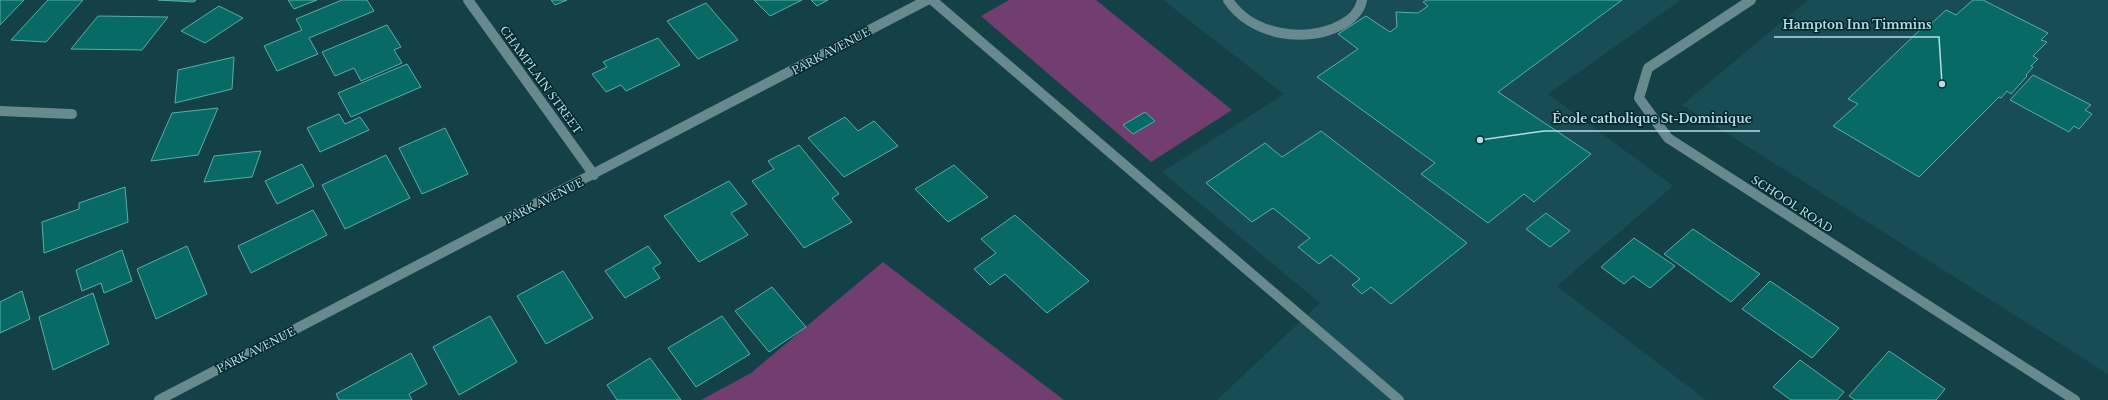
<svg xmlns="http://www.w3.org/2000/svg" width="2108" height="400" font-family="'Libre Baskerville',serif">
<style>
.built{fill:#184d55}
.green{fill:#713e6f}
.building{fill:#086a65;stroke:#5aafa8}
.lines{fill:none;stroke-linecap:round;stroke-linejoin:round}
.minor{stroke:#68898e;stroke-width:10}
.labels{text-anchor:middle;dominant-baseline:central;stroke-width:3;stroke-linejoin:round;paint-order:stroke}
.street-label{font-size:11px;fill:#b7dde4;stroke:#01262b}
.leader{fill:none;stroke:#b7dde4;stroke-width:1.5}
.callout-dot{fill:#b7dde4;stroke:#01262b;stroke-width:1.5}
.callout-label{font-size:12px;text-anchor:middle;font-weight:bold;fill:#b7dde4;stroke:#01262b;stroke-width:3;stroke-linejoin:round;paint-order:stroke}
</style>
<rect width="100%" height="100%" fill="#134147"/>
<path class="built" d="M1163,0H1681L1548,94L1673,186L1557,286L1706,400H1217L1320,303L1162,172L1284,94Z
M1808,0H2108V374L1682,105Z"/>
<path class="green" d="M1009,0H1096L1232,110L1151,162L981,16Z
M883,262L1064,400H701L751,373Z"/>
<path class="building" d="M0,0H24L0,25Z
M48,0H83L46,42L11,40Z
M158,0H196L194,2Z
M288,0H317L294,9Z
M342,0H367L374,11L309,38L318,54L277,71L264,46L302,30L296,19Z
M551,0H567L555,5Z
M754,0H802L770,16Z
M811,0H828L817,6Z
M1427,0H1622L1498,92L1591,154L1534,202L1524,194L1488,223L1421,174L1435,163L1317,77L1358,49L1338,34L1366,16L1390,32L1397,27L1396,12L1418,13L1428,6L1423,2Z
M1973,0H1983L2048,33L2041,40L2047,42L2033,56L2038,59L2031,66L2033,67L2026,75L2027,76L2011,94L2007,91L2001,98L1999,97L1919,177L1833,126L1858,104L1848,99L1925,25L1928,27L1946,10L1956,15Z
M706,3L738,40L698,59L667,21Z
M219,6L243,18L205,43L181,31Z
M98,16L168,17L142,50L71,49Z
M387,25L401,47L394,50L402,63L361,81L354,68L335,76L322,52Z
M658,38L680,65L626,91L621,85L606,92L592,74L607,67L603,62Z
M234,57L232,89L175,103L178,70Z
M407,64L421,87L351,117L338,93Z
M2033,75L2091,105L2085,110L2092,114L2079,129L2074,126L2069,132L2010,100Z
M218,108L198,155L151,161L172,113Z
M1145,112L1155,121L1133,134L1123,125Z
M339,114L345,124L360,117L369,130L320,152L307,128Z
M845,117L858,131L874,121L898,146L844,177L808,138Z
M445,128L468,174L422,194L399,148Z
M1321,131L1467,243L1391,304L1371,287L1362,294L1352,285L1360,279L1331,255L1319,264L1298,247L1310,238L1273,208L1252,222L1206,183L1265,143L1282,157Z
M799,145L839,194L832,198L852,222L804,248L752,181L774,169L768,161Z
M261,151L252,177L204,182L214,156Z
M386,155L410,198L345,229L322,185Z
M302,164L314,186L277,204L265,181Z
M954,165L988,197L948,222L915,189Z
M729,181L747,204L731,213L748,235L699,262L664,216Z
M125,187L128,222L44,253L42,222L79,209V203Z
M313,210L327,235L251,273L238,246Z
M1546,213L1570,231L1550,247L1526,229Z
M1015,215L1089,281L1047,313L1005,274L990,285L974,269L996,253L981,239Z
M1693,229L1760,274L1731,302L1664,254Z
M1634,238L1675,266L1650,288L1633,276L1624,284L1601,267Z
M187,246L207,294L156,319L137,269Z
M648,246L661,263L653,268L660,278L625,298L605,271Z
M122,250L132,281L104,293L101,283L82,291L76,270Z
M563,271L593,318L546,344L517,296Z
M1770,281L1839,328L1812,358L1742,309Z
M772,287L806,327L769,352L735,311Z
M22,291L30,319L0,333V302Z
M93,293L109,344L53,370L39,317Z
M490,316L517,362L459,395L433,347Z
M722,316L750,354L696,387L668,348Z
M1889,351L1945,389L1936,400H1855L1849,396Z
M411,353L427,384L409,394L412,400H339L336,394Z
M650,358L681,400H617L607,385Z
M1800,360L1844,392L1837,400H1791L1773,387Z"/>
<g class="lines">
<path class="minor" d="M468,0L594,175
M932,0L1399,400
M1228,0C1251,35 1305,44 1341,25C1351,20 1360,11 1362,0
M1751,0L1648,68L1639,98L1668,138L2075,400
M0,111L72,114
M159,400L927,0"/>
</g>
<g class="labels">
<g class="street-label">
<text transform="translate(831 51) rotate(-28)">PARK AVENUE</text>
<text transform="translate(541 80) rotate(54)">CHAMPLAIN STREET</text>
<text transform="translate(544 201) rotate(-27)">PARK AVENUE</text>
<text transform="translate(1792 204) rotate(33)">SCHOOL ROAD</text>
<text transform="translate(256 350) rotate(-27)">PARK AVENUE</text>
</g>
</g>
<path class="leader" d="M1942 84L1939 37H1774M1480 140L1544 131H1760"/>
<g class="callout-dot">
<circle cx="1942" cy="84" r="4"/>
<circle cx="1480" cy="140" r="4"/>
</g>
<g class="callout-label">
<text x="1857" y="29">Hampton Inn Timmins</text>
<text x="1652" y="123">École catholique St-Dominique</text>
</g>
</svg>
